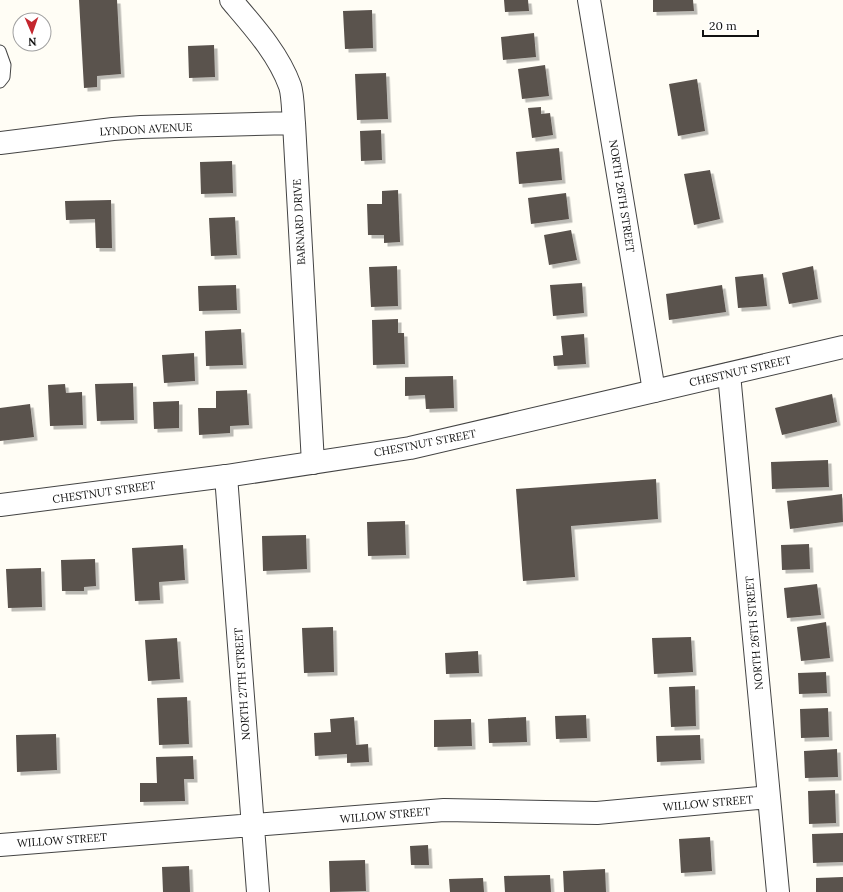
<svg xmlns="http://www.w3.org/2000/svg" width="843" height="892" font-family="Lora,serif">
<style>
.building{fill:#5a524d;filter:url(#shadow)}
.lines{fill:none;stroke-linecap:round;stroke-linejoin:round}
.service-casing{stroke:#444;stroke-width:13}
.minor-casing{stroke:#444;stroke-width:24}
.tertiary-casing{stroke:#444;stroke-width:24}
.service{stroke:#fff;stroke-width:11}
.minor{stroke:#fff;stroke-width:22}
.tertiary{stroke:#fff;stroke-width:22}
.labels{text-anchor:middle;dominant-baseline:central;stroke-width:4;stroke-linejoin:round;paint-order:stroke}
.street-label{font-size:11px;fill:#111;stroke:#fff}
</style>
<defs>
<filter id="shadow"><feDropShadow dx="3.5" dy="3.5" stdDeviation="0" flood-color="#0004"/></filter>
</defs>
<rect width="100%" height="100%" fill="#fffdf5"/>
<path class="building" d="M79,0H117L121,74L97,76V87L84,88Z
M504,0H528L529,11L505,12Z
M653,0H693L694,11L653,12Z
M372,10L373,48L345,49L343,11Z
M534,33L536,57L503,60L501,37Z
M214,45L215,77L189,78L188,46Z
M545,65L549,96L522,99L518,69Z
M386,73L388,119L357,120L355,74Z
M697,79L705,131L678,136L669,84Z
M541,107V114L550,113L553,135L532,138L528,108Z
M381,130L382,160L361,161L360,131Z
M559,148L562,180L519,184L516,152Z
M232,161L233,193L201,194L200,162Z
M710,170L720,219L694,225L684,174Z
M398,190L400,242L384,243V235H368L367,204H382V191Z
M566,193L569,219L531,224L528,198Z
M111,200L112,248H96L95,219L66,220L65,201Z
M235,217L237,255L211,256L209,218Z
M571,230L577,260L549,265L544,235Z
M397,266L398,306L371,307L369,267Z
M813,266L818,299L789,304L782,273Z
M763,274L767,306L738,308L735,277Z
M582,283L584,313L553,316L550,285Z
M236,285L237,310L199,311L198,286Z
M722,285L726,312L669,320L666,294Z
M398,319V333H404L405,364L373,365L372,320Z
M241,329L243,365L206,366L205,331Z
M584,334L586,364L554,366L553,356L563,355L561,336Z
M194,353L195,381L164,383L162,355Z
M453,376L454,408L426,409L425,395L405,396V377Z
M133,383L134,420L97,421L95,384Z
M65,384L66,393L82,392L83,425L50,426L48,385Z
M247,390L249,425L230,426V433L199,435L198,408H216V391Z
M832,394L837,422L782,435L775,408Z
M179,401V428L154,429L153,402Z
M30,404L34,437L0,441V408Z
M828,460L829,487L772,489L771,462Z
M656,479L658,519L571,526L575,577L523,581L516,489Z
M842,494L843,522L790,529L787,501Z
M405,521L406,555L368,556L367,522Z
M306,535L307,569L263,571L262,536Z
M809,544L810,569L782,570L781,545Z
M183,545L185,580L159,582L160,600L135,601L132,548Z
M95,559L96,586L84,587V591H62L61,560Z
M41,568L42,607L8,608L6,569Z
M817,584L821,615L787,618L784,588Z
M826,622L830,658L801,661L797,627Z
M333,627L334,672L304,673L302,628Z
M691,637L693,672L654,674L652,638Z
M177,638L180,679L148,681L145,640Z
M478,651L479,673L446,674L445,653Z
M826,672L827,693L799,694L798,673Z
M695,686L696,726L671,727L669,687Z
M187,697L189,744L159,745L157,698Z
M828,708L829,737L801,738L800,709Z
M586,715L587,738L556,739L555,716Z
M354,717L356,745L368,744L369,762L347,763V754L315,756L314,733L331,732L330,719Z
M526,717L527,742L489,743L488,719Z
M471,719L472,746L434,747V720Z
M56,734L57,770L17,772L16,735Z
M700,735L701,760L657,762L656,736Z
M837,749L838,777L805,778L804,751Z
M193,756L194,779H184L185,801L140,802V783H157L156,757Z
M835,790L836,823L809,824L808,791Z
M843,833V862L813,863L812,834Z
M710,837L712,871L681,873L679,839Z
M428,845L429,865H411L410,846Z
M365,860L366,891L330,892L329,861Z
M189,866L190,892H163L162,867Z
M605,869L606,892H564L563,871Z
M550,875L551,892H505L504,876Z
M843,877V892H816V878Z
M483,878L484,892H450L449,879Z"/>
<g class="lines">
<defs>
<path id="service" d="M0,51L5,65L4,77L0,82"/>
<path id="minor" d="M231,0C253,26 278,53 290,86C293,95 293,113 294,123L313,463
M589,0L654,391
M0,143L113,129L141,127L294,123
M729,374L778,892
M226,476L258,892
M0,845L444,810L597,813L769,797"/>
<path id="tertiary" d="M0,505L226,476L410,448L843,347"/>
</defs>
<use href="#service" class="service-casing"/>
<use href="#minor" class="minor-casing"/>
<use href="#tertiary" class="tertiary-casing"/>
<use href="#service" class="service"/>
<use href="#minor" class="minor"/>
<use href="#tertiary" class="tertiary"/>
</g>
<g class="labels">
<g class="street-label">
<text transform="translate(146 129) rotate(-3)">LYNDON AVENUE</text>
<text transform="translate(622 196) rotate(81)">NORTH 26TH STREET</text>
<text transform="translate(299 222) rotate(-93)">BARNARD DRIVE</text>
<text transform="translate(740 371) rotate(-13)">CHESTNUT STREET</text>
<text transform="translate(425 443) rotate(-11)">CHESTNUT STREET</text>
<text transform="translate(104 492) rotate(-8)">CHESTNUT STREET</text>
<text transform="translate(754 633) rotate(-95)">NORTH 26TH STREET</text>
<text transform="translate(242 684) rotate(-94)">NORTH 27TH STREET</text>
<text transform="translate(708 803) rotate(-5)">WILLOW STREET</text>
<text transform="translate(385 815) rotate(-5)">WILLOW STREET</text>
<text transform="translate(62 840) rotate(-4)">WILLOW STREET</text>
</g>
</g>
<g transform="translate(32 32) rotate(178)"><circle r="19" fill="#ffffff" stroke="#a0a0a0"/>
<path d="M0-3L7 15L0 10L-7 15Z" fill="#c4262e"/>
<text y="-6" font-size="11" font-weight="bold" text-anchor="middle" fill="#111111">N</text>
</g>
<path d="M703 30v6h55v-6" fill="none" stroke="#111111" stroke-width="2"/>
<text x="709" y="30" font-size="12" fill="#111111" stroke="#ffffff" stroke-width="3" paint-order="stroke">20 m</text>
</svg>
